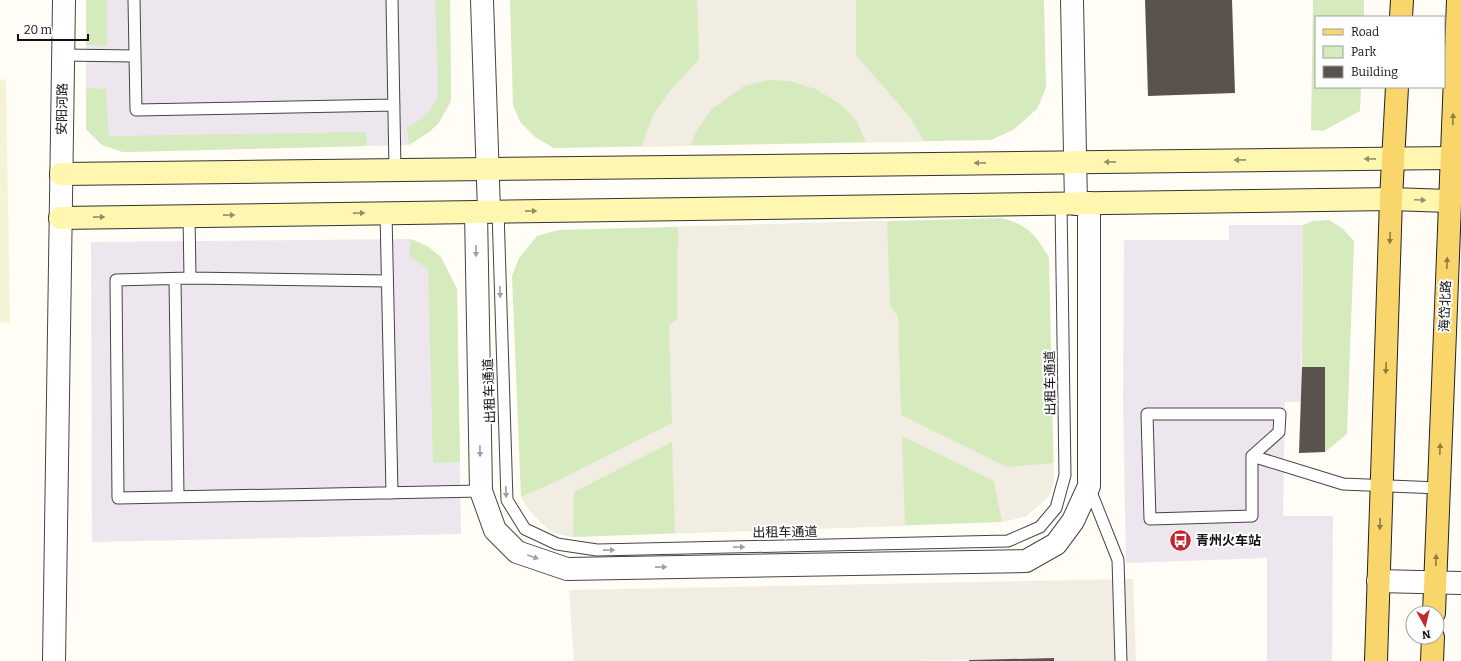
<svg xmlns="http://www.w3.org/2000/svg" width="1461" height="661" font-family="Bitter,'Noto Sans SC',serif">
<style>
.industrial{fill:#eee6ef}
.farmland{fill:#f6f3d4}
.green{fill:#d5ebbd}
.plaza{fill:#f1ede2}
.building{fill:#5a524d}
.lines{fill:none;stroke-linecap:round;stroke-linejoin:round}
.service-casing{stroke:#444;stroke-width:13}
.tertiary-casing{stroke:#444;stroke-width:24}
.secondary-casing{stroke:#333;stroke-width:24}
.primary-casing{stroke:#222;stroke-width:24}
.service{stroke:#fff;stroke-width:11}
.tertiary{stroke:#fff;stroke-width:22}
.secondary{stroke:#fff6b0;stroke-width:22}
.primary{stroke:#f9d66b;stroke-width:22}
.oneway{fill:#917d42}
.oneway2{fill:#948f68}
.oneway3{fill:#a0a0a0}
.labels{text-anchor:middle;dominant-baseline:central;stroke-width:4;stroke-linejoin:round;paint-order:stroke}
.street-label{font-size:13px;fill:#111;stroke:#fff}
.poi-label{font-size:13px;font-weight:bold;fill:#111;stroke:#fff;text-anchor:start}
</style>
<rect width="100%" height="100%" fill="#fffdf5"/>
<path class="industrial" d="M86,0H450L451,101L438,124L429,132L409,145L123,152L102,145L86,129Z
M1229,225H1303L1301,402H1285L1283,516H1333L1332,661H1267V558L1126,563L1123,401L1124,240H1229Z
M411,239L427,246L441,257L457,289L461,534L92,542L91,242Z"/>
<path class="farmland" d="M0,79L6,80L10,323L0,322Z"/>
<path class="green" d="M86,0H107V46L86,45Z
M435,0H450L451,101L438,124L429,132L409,145L407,128C421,119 432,112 438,95Z
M510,0H1044L1046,88L1037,109L1013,130L991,140L554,148L535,137L520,122L513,105Z
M1313,0H1364V17H1316V87H1361L1360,111L1323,131L1311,130Z
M86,88L106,89L109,136L366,132L367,146L123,152L102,145L86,129Z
M1002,218C1029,226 1034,233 1049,257L1054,480L1049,496L1026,516L1002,522L573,537L551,532L529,510L521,497L512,276L519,258L537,236L558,230Z
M1329,220L1342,228L1354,241L1347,434L1325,452V367H1302L1303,225L1313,221Z
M411,239L427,246L441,257L457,289L460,462L433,463L428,269L409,256Z"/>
<path class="plaza" d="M697,0H856V55L909,116L924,141L866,142L857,122L843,106L816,89L789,81L768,80L744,86L711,110L697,130L690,146L641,147L653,115L670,91L699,59Z
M887,221L890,306L898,316L901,415L1007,467L1054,463V480L1049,496L1026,516L1002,522L994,481L902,436L905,526L675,533L672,442L574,492L573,537L551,532L529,510L521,497L557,481L672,423L669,326L677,319L678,227Z
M1133,579L1136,661H1054L1053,658L912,661H574L569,590Z"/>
<path class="building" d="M1145,0H1232L1235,93L1148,96Z
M1302,367H1325V452L1299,453Z
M1054,658V661H969V660Z"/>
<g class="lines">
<defs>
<path id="service" d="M134,0L136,110L394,105
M392,0L395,170
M63,55L135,56
M498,211L507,500L525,529L557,544L597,550L1008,541L1040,527L1056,508L1065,475L1061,203
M386,213L392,493
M189,216L190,278
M175,279L178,496
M387,281L190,278L116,280L118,498L481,491
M1147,414H1280L1279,432L1252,456V516L1150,519Z
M1252,456L1343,484L1438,488
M1089,487L1118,560L1121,661"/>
<path id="tertiary" d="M482,0L489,211
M1072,0L1076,204
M476,212L481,491L495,530L517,552L567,569L1026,561L1056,544L1073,521L1089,486V203
M1378,581L1461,583
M54,661L64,0"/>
<path id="secondary" d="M61,174L1451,158
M60,218L1391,199L1449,201"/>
<path id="primary" d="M1401,17L1402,0
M1434,613L1458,0
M1376,661L1391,199L1397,87
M1432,661L1433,637"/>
</defs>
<use href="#service" class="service-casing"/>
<use href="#tertiary" class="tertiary-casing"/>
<use href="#secondary" class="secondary-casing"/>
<use href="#primary" class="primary-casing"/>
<use href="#service" class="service"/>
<use href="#tertiary" class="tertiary"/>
<use href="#secondary" class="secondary"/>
<use href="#primary" class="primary"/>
</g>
<defs><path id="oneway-solid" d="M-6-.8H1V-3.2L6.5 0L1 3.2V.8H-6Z"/></defs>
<g class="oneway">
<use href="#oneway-solid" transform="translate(1453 119) rotate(-88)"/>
<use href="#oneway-solid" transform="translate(1390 238) rotate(92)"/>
<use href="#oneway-solid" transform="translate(1447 263) rotate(-88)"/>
<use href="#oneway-solid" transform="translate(1386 368) rotate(92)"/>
<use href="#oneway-solid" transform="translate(1440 449) rotate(-88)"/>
<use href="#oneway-solid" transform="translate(1380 524) rotate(92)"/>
<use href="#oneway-solid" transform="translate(1436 560) rotate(-88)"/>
</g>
<g class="oneway2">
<use href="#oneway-solid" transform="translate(1370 159) rotate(179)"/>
<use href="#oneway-solid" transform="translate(1240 160) rotate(179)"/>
<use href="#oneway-solid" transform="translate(1110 162) rotate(179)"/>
<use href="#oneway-solid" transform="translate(980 163) rotate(179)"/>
<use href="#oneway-solid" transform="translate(1420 200) rotate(2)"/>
<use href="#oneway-solid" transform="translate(531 211) rotate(-1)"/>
<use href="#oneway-solid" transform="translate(359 213) rotate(-1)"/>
<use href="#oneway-solid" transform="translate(229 215) rotate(-1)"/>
<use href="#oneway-solid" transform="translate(99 217) rotate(-1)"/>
</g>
<g class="oneway3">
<use href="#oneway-solid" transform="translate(476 251) rotate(89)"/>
<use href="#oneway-solid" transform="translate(500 292) rotate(88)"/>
<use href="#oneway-solid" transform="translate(480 451) rotate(89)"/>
<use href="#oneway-solid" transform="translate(506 492) rotate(88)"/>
<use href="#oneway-solid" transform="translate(739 547) rotate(-1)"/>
<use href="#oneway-solid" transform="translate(609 550) rotate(-1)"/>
<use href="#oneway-solid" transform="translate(533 557) rotate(19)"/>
<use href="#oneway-solid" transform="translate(661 567) rotate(-1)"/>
</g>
<defs>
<symbol id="bus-disc" viewBox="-11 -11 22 22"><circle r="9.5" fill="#c4262e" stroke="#fff"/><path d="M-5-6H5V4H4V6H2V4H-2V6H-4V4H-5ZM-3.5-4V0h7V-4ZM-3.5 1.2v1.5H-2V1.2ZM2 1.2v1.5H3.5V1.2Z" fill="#fff"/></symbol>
</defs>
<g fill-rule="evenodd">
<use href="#bus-disc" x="1168" y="528" width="25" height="25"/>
</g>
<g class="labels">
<g class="street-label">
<text transform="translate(62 109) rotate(-89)">安阳河路</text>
<text transform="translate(1445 306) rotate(-88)">海岱北路</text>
<text transform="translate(1050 383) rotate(-91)">出租车通道</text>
<text transform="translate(489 391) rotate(-92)">出租车通道</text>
<text transform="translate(785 532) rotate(-1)">出租车通道</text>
</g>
<g class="poi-label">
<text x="1196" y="540">青州火车站</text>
</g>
</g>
<rect x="1315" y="16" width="130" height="72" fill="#ffffff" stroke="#a0a0a0"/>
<rect x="1323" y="29" width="20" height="6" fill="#f9d66b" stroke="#a0a0a0"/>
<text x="1351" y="36" font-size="12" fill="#111111">Road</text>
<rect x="1323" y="46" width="20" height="12" fill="#d5ebbd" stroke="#a0a0a0"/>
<text x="1351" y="56" font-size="12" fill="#111111">Park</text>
<rect x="1323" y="66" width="20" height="12" fill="#5a524d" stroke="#a0a0a0"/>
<text x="1351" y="76" font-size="12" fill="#111111">Building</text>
<g transform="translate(1425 625) rotate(172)"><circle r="19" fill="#ffffff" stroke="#a0a0a0"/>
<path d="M0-3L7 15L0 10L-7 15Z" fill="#c4262e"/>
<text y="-6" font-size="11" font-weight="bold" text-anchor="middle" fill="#111111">N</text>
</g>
<path d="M18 34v6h70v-6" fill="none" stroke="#111111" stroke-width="2"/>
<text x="24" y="34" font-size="12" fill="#111111" stroke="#ffffff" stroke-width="3" paint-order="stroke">20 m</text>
</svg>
